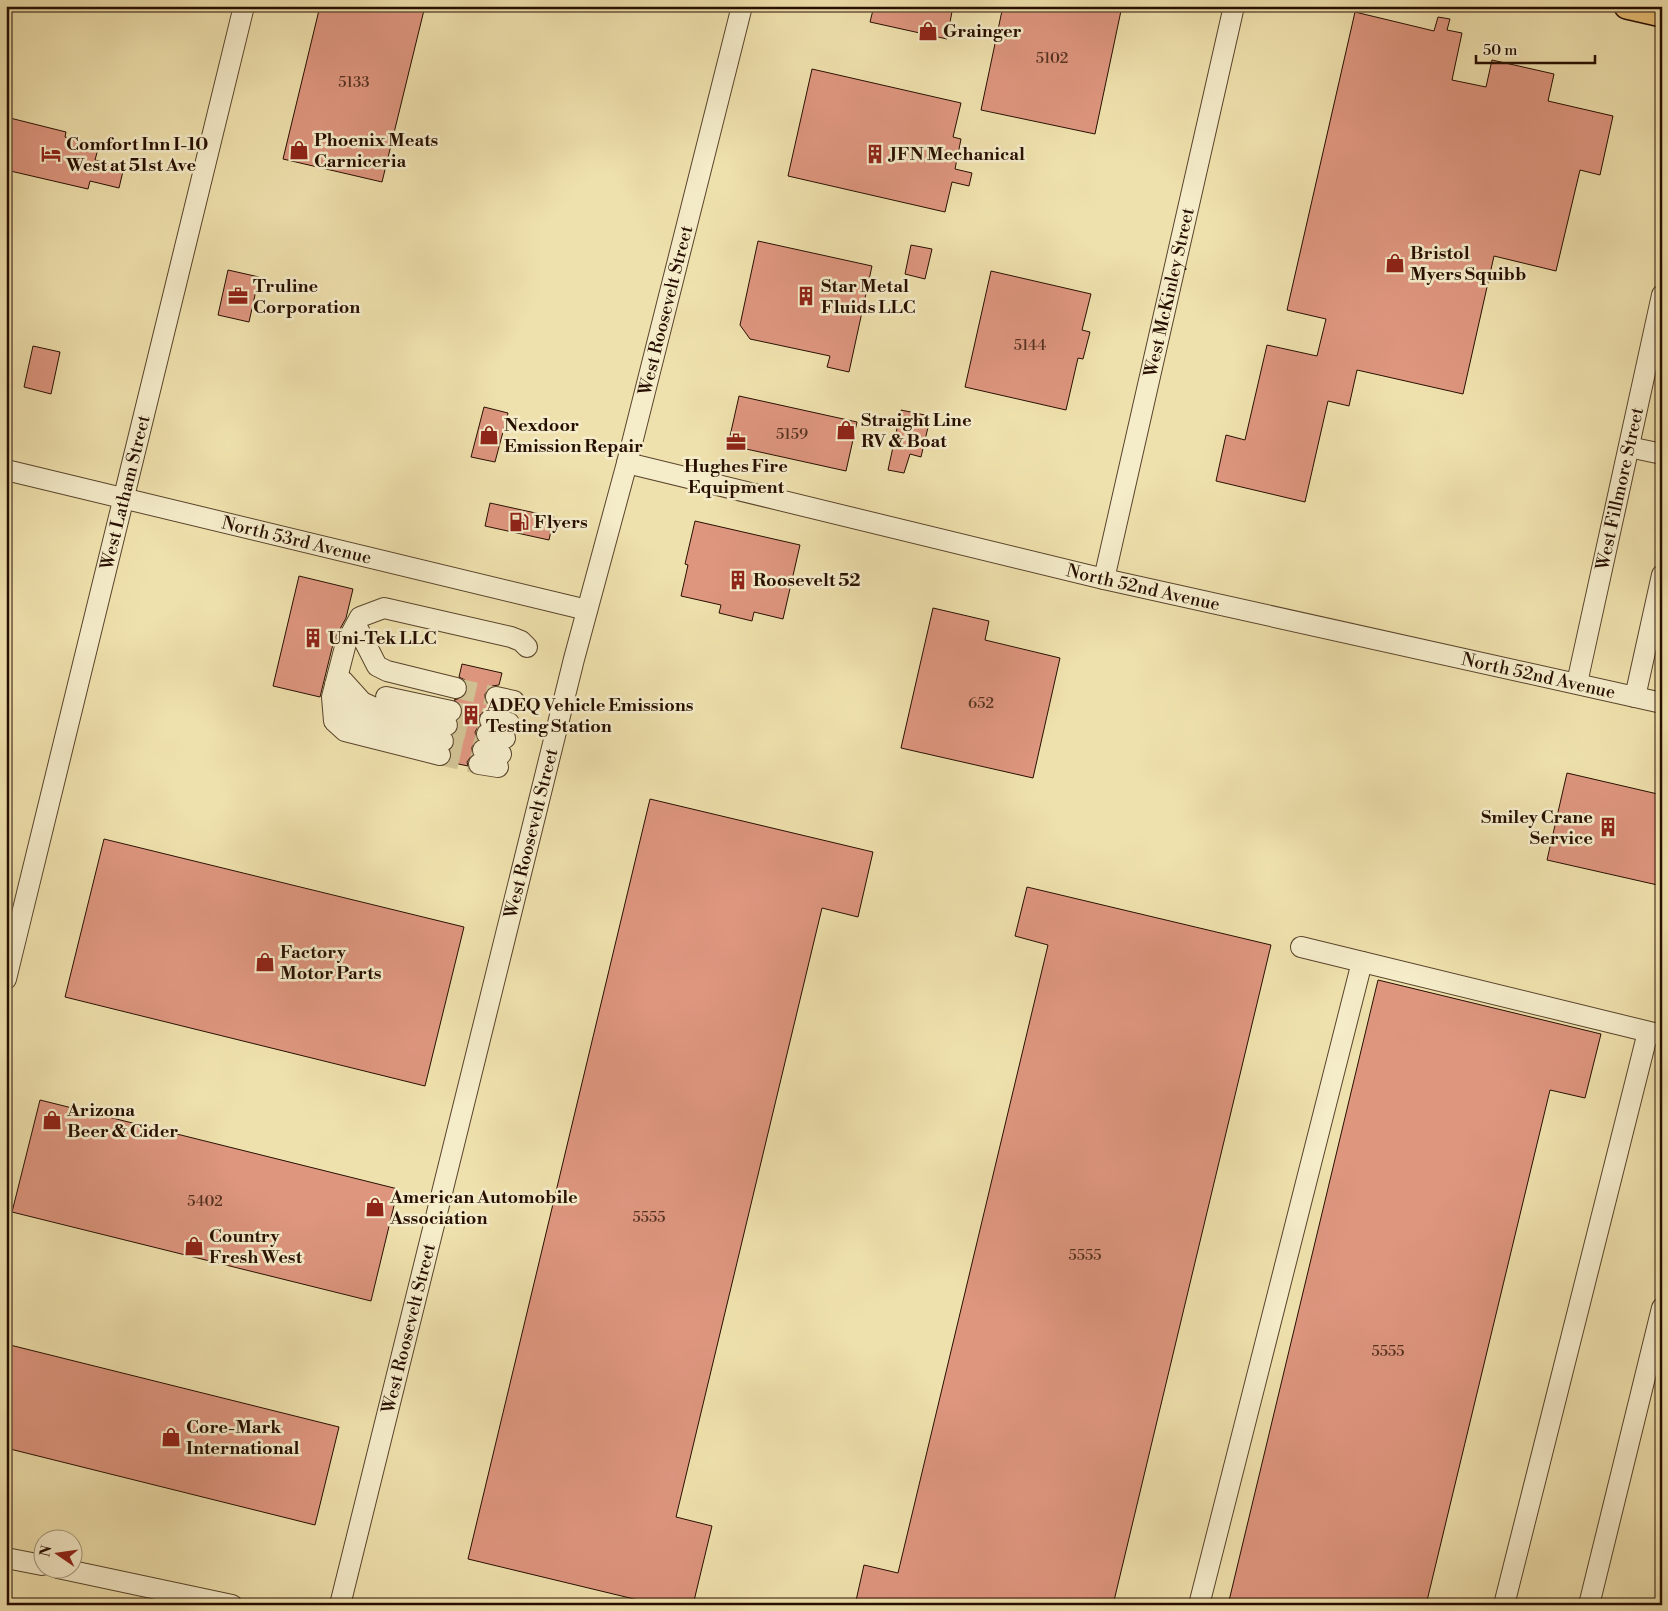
<svg xmlns="http://www.w3.org/2000/svg" width="1668" height="1611" font-family="'Libre Bodoni',serif">
<style>
.building{fill:#de967f;stroke:#270f00}
.lines{fill:none;stroke-linecap:round;stroke-linejoin:round}
.minor-tunnel{stroke:#d1c293;stroke-width:20;stroke-dasharray:20 10;stroke-linecap:butt}
.minor-casing{stroke:#59442b;stroke-width:22}
.major-casing{stroke:#270f00;stroke-width:28}
.minor{stroke:#f5ecca;stroke-width:20}
.major{stroke:#e8c076;stroke-width:25}
.labels{text-anchor:middle;dominant-baseline:central;stroke-width:5;stroke-linejoin:round;paint-order:stroke}
.number-label{font-size:15px;fill:#553120}
.poi-label{font-size:18px;font-weight:bold;fill:#270f00;stroke:#f5ecca;text-anchor:start}
.street-label{font-size:18px;fill:#270f00;stroke:#f5ecca}
</style>
<rect width="100%" height="100%" fill="#efe1ad"/>
<filter id="stains"><feTurbulence type="fractalNoise" baseFrequency=".004" numOctaves="4"/><feColorMatrix values="0 0 0 0 .2 0 0 0 0 .09 0 0 0 0 .02 0 0 0 .5 -.17"/></filter>
<radialGradient id="worn" r=".72"><stop offset=".6" stop-color="#630" stop-opacity="0"/><stop offset="1" stop-color="#630" stop-opacity=".3"/></radialGradient>
<path class="building" d="M320,6H425L382,182L283,159Z
M874,6H953L947,39L870,22Z
M1003,6H1122L1095,134L981,110Z
M1355,12L1434,31L1438,17L1450,19L1447,30L1462,33L1452,80L1486,87L1492,60L1554,74L1548,101L1613,116L1600,175L1580,170L1556,271L1494,256L1463,394L1357,370L1349,406L1328,401L1305,502L1216,481L1226,435L1245,440L1267,345L1317,356L1326,319L1287,310Z
M812,69L961,103L953,137L961,139L955,169L972,173L969,186L952,182L945,212L788,176Z
M6,117L66,132L65,137L90,143L89,147L98,149L95,160L124,167L119,188L90,181L88,189L6,170Z
M758,241L872,266L849,372L827,367L830,356L750,339L740,325Z
M911,245L932,249L925,279L905,274Z
M228,270L259,277L249,322L218,315Z
M991,271L1091,294L1082,330L1090,332L1083,359L1078,358L1066,410L965,387Z
M33,346L60,352L51,394L24,387Z
M739,396L857,422L846,471L728,445Z
M484,407L508,413L495,462L471,457Z
M901,410L925,415L923,421L929,423L921,457L910,454L904,473L888,470Z
M490,503L554,517L549,540L485,526Z
M695,521L800,545L783,619L754,612L752,621L719,613L721,605L681,596L688,565L685,564Z
M299,576L353,589L346,618L334,640L320,697L273,686Z
M933,608L989,621L985,640L1060,658L1033,778L901,748Z
M462,664L502,673L499,685L492,686L485,694V701L493,708L485,709L478,718L479,725L475,732L477,740L472,747V755L467,762L468,766L449,762L452,757L450,750L455,743L453,735L458,728V720L463,713L462,707L454,700L464,697L468,690L465,680L459,677Z
M1567,773L1662,795V886L1547,860Z
M650,799L873,852L858,917L822,908L676,1517L712,1526L693,1605H659L468,1559Z
M104,839L464,927L425,1086L65,997Z
M1027,887L1271,945L1113,1605H855L864,1565L898,1573L1048,945L1015,936Z
M1378,980L1601,1034L1585,1098L1550,1090L1426,1605H1228Z
M40,1100L398,1189L371,1301L12,1212Z
M6,1344L339,1427L315,1525L6,1448Z"/>
<g class="lines">
<path class="minor-tunnel" d="M456,688L496,697
M451,711L490,720
M447,725L487,734
M443,741L483,750
M440,755L479,764"/>
<defs>
<g id="minor">
<path d="M1629,447L1662,454"/>
<path id="s1" d="M627,463L1104,579L1662,703"/>
<path id="s2" d="M6,470L587,610"/>
<path id="s3" d="M1104,579L1234,6"/>
<path d="M356,625L377,666L387,671L456,688"/>
<path d="M343,681L362,702L375,708L447,725"/>
<path id="s4" d="M1577,683L1662,295"/>
<path d="M335,685C340,696 346,709 356,717C370,729 423,736 443,741"/>
<path d="M386,697L451,711"/>
<path d="M496,697L514,701"/>
<path d="M1635,697L1662,575"/>
<path d="M490,720L509,723"/>
<path d="M487,734L505,738"/>
<path d="M483,750L501,754"/>
<path d="M440,755L345,731L334,721L332,697L346,643L360,617L384,608L511,637L521,641L527,647"/>
<path d="M479,764L498,767"/>
<path d="M1301,947L1662,1035"/>
<path id="s5" d="M6,979L244,6"/>
<path d="M6,1558L42,1565"/>
<path d="M58,1568L232,1605"/>
<path id="s6" d="M340,1605L574,659L627,463L742,6"/>
<path d="M1199,1605L1362,962"/>
<path d="M1504,1605L1648,1032"/>
<path d="M1589,1605L1662,1308"/>
</g>
<path id="major" d="M1627,6L1662,14"/>
</defs>
<use href="#minor" class="minor-casing"/>
<use href="#major" class="major-casing"/>
<use href="#minor" class="minor"/>
<use href="#major" class="major"/>
</g>
<defs>
<symbol id="shop-bare" viewBox="-9 -9 18 18"><path d="M-5-2.5h2.3a2.7 3.5 0 0 1 5.4 0H5L5.5 6h-11ZM-1.5-2.5h3a1.5 2.3 0 0 0-3 0Z" fill="#8f2418" stroke="#f5ecca" stroke-width="2.5" paint-order="stroke"/></symbol>
<symbol id="hotel-bare" viewBox="-9 -9 18 18"><path d="M-6-4.5h1.5V1H6V5H4.5V3h-9V5H-6ZM-4 0a1.8 1.8 0 1 1 3.6 0ZM.5 0V-2.5h3Q6-2.5 6 0Z" fill="#8f2418" stroke="#f5ecca" stroke-width="2.5" paint-order="stroke"/></symbol>
<symbol id="building-bare" viewBox="-9 -9 18 18"><path d="M-4-6H4V6H1V3H-1V6H-4ZM-2.5-4.3h1.7v1.8h-1.7ZM.8-4.3h1.7v1.8H.8ZM-2.5-1h1.7V.8h-1.7ZM.8-1h1.7V.8H.8Z" fill="#8f2418" stroke="#f5ecca" stroke-width="2.5" paint-order="stroke"/></symbol>
<symbol id="office-bare" viewBox="-9 -9 18 18"><path d="M-6-3h4V-5.5h4V-3h4V5H-6ZM-1-4.5V-3h2v-1.5ZM-6 0V1H6V0Z" fill="#8f2418" stroke="#f5ecca" stroke-width="2.5" paint-order="stroke"/></symbol>
<symbol id="fuel-bare" viewBox="-9 -9 18 18"><path d="M-5.5-6h7V0h2V4h1.3V-2.5L3-4.5l.8-.8L6-3V5H2.5V1h-1V6h-7ZM-4.2-4.7v3.2H.2V-4.7Z" fill="#8f2418" stroke="#f5ecca" stroke-width="2.5" paint-order="stroke"/></symbol>
</defs>
<g fill-rule="evenodd">
<use href="#shop-bare" x="914" y="17" width="28" height="28"/>
<use href="#shop-bare" x="285" y="136" width="28" height="28"/>
<use href="#hotel-bare" x="37" y="140" width="28" height="28"/>
<use href="#building-bare" x="861" y="140" width="28" height="28"/>
<use href="#shop-bare" x="1381" y="249" width="28" height="28"/>
<use href="#office-bare" x="224" y="282" width="28" height="28"/>
<use href="#building-bare" x="792" y="282" width="28" height="28"/>
<use href="#shop-bare" x="832" y="416" width="28" height="28"/>
<use href="#shop-bare" x="475" y="421" width="28" height="28"/>
<use href="#office-bare" x="722" y="428" width="28" height="28"/>
<use href="#fuel-bare" x="505" y="508" width="28" height="28"/>
<use href="#building-bare" x="724" y="566" width="28" height="28"/>
<use href="#building-bare" x="299" y="624" width="28" height="28"/>
<use href="#building-bare" x="457" y="701" width="28" height="28"/>
<use href="#building-bare" x="1594" y="813" width="28" height="28"/>
<use href="#shop-bare" x="251" y="948" width="28" height="28"/>
<use href="#shop-bare" x="38" y="1106" width="28" height="28"/>
<use href="#shop-bare" x="361" y="1193" width="28" height="28"/>
<use href="#shop-bare" x="180" y="1232" width="28" height="28"/>
<use href="#shop-bare" x="157" y="1423" width="28" height="28"/>
</g>
<g class="labels">
<g class="number-label">
<text x="1052" y="58">5102</text>
<text x="354" y="82">5133</text>
<text x="1030" y="345">5144</text>
<text x="792" y="434">5159</text>
<text x="981" y="703">652</text>
<text x="205" y="1201">5402</text>
<text x="649" y="1217">5555</text>
<text x="1085" y="1255">5555</text>
<text x="1388" y="1351">5555</text>
</g>
<g class="poi-label">
<text x="943" y="31">Grainger</text>
<text x="314" y="140">Phoenix Meats<tspan x="314" dy="21">Carniceria</tspan></text>
<text x="66" y="144">Comfort Inn I-10<tspan x="66" dy="21">West at 51st Ave</tspan></text>
<text x="890" y="154">JFN Mechanical</text>
<text x="1410" y="253">Bristol<tspan x="1410" dy="21">Myers Squibb</tspan></text>
<text x="253" y="286">Truline<tspan x="253" dy="21">Corporation</tspan></text>
<text x="821" y="286">Star Metal<tspan x="821" dy="21">Fluids LLC</tspan></text>
<text x="861" y="420">Straight Line<tspan x="861" dy="21">RV &amp; Boat</tspan></text>
<text x="504" y="425">Nexdoor<tspan x="504" dy="21">Emission Repair</tspan></text>
<text x="736" y="466" text-anchor="middle">Hughes Fire<tspan x="736" dy="21">Equipment</tspan></text>
<text x="534" y="522">Flyers</text>
<text x="753" y="580">Roosevelt 52</text>
<text x="328" y="638">Uni-Tek LLC</text>
<text x="486" y="705">ADEQ Vehicle Emissions<tspan x="486" dy="21">Testing Station</tspan></text>
<text x="1593" y="817" text-anchor="end">Smiley Crane<tspan x="1593" dy="21">Service</tspan></text>
<text x="280" y="952">Factory<tspan x="280" dy="21">Motor Parts</tspan></text>
<text x="67" y="1110">Arizona<tspan x="67" dy="21">Beer &amp; Cider</tspan></text>
<text x="390" y="1197">American Automobile<tspan x="390" dy="21">Association</tspan></text>
<text x="209" y="1236">Country<tspan x="209" dy="21">Fresh West</tspan></text>
<text x="186" y="1427">Core-Mark<tspan x="186" dy="21">International</tspan></text>
</g>
<g class="street-label">
<text stroke="none"><textPath href="#s3" startOffset="294">West McKinley Street</textPath></text>
<text stroke="none"><textPath href="#s6" startOffset="1335">West Roosevelt Street</textPath></text>
<text stroke="none"><textPath href="#s4" startOffset="199">West Fillmore Street</textPath></text>
<text stroke="none"><textPath href="#s5" startOffset="501">West Latham Street</textPath></text>
<text stroke="none"><textPath href="#s2" startOffset="299">North 53rd Avenue</textPath></text>
<text stroke="none"><textPath href="#s1" startOffset="531">North 52nd Avenue</textPath></text>
<text stroke="none"><textPath href="#s1" startOffset="936">North 52nd Avenue</textPath></text>
<text stroke="none"><textPath href="#s6" startOffset="795">West Roosevelt Street</textPath></text>
<text stroke="none"><textPath href="#s6" startOffset="285">West Roosevelt Street</textPath></text>
</g>
</g>
<rect width="1668" height="1611" fill="none" stroke="#efe1ad" stroke-width="25"/>
<rect x="8" y="8" width="1653" height="1596" fill="none" stroke="#270f00" stroke-width="2.5"/>
<rect x="12" y="12" width="1643" height="1586" fill="none" stroke="#270f00"/>
<g transform="translate(58 1554) rotate(283)"><circle r="24" fill="#f5ecca" stroke="#a39479"/>
<path d="M0-4L9 19L0 12L-9 19Z" fill="#8f2418"/>
<text y="-8" font-size="14" font-weight="bold" text-anchor="middle" fill="#270f00">N</text>
</g>
<path d="M1476 55v8h119v-8" fill="none" stroke="#270f00" stroke-width="2.5"/>
<text x="1483" y="55" font-size="15" fill="#270f00" stroke="#f5ecca" stroke-width="4" paint-order="stroke">50 m</text>
<rect width="100%" height="100%" filter="url(#stains)"/>
<rect width="100%" height="100%" fill="url(#worn)"/>
</svg>
